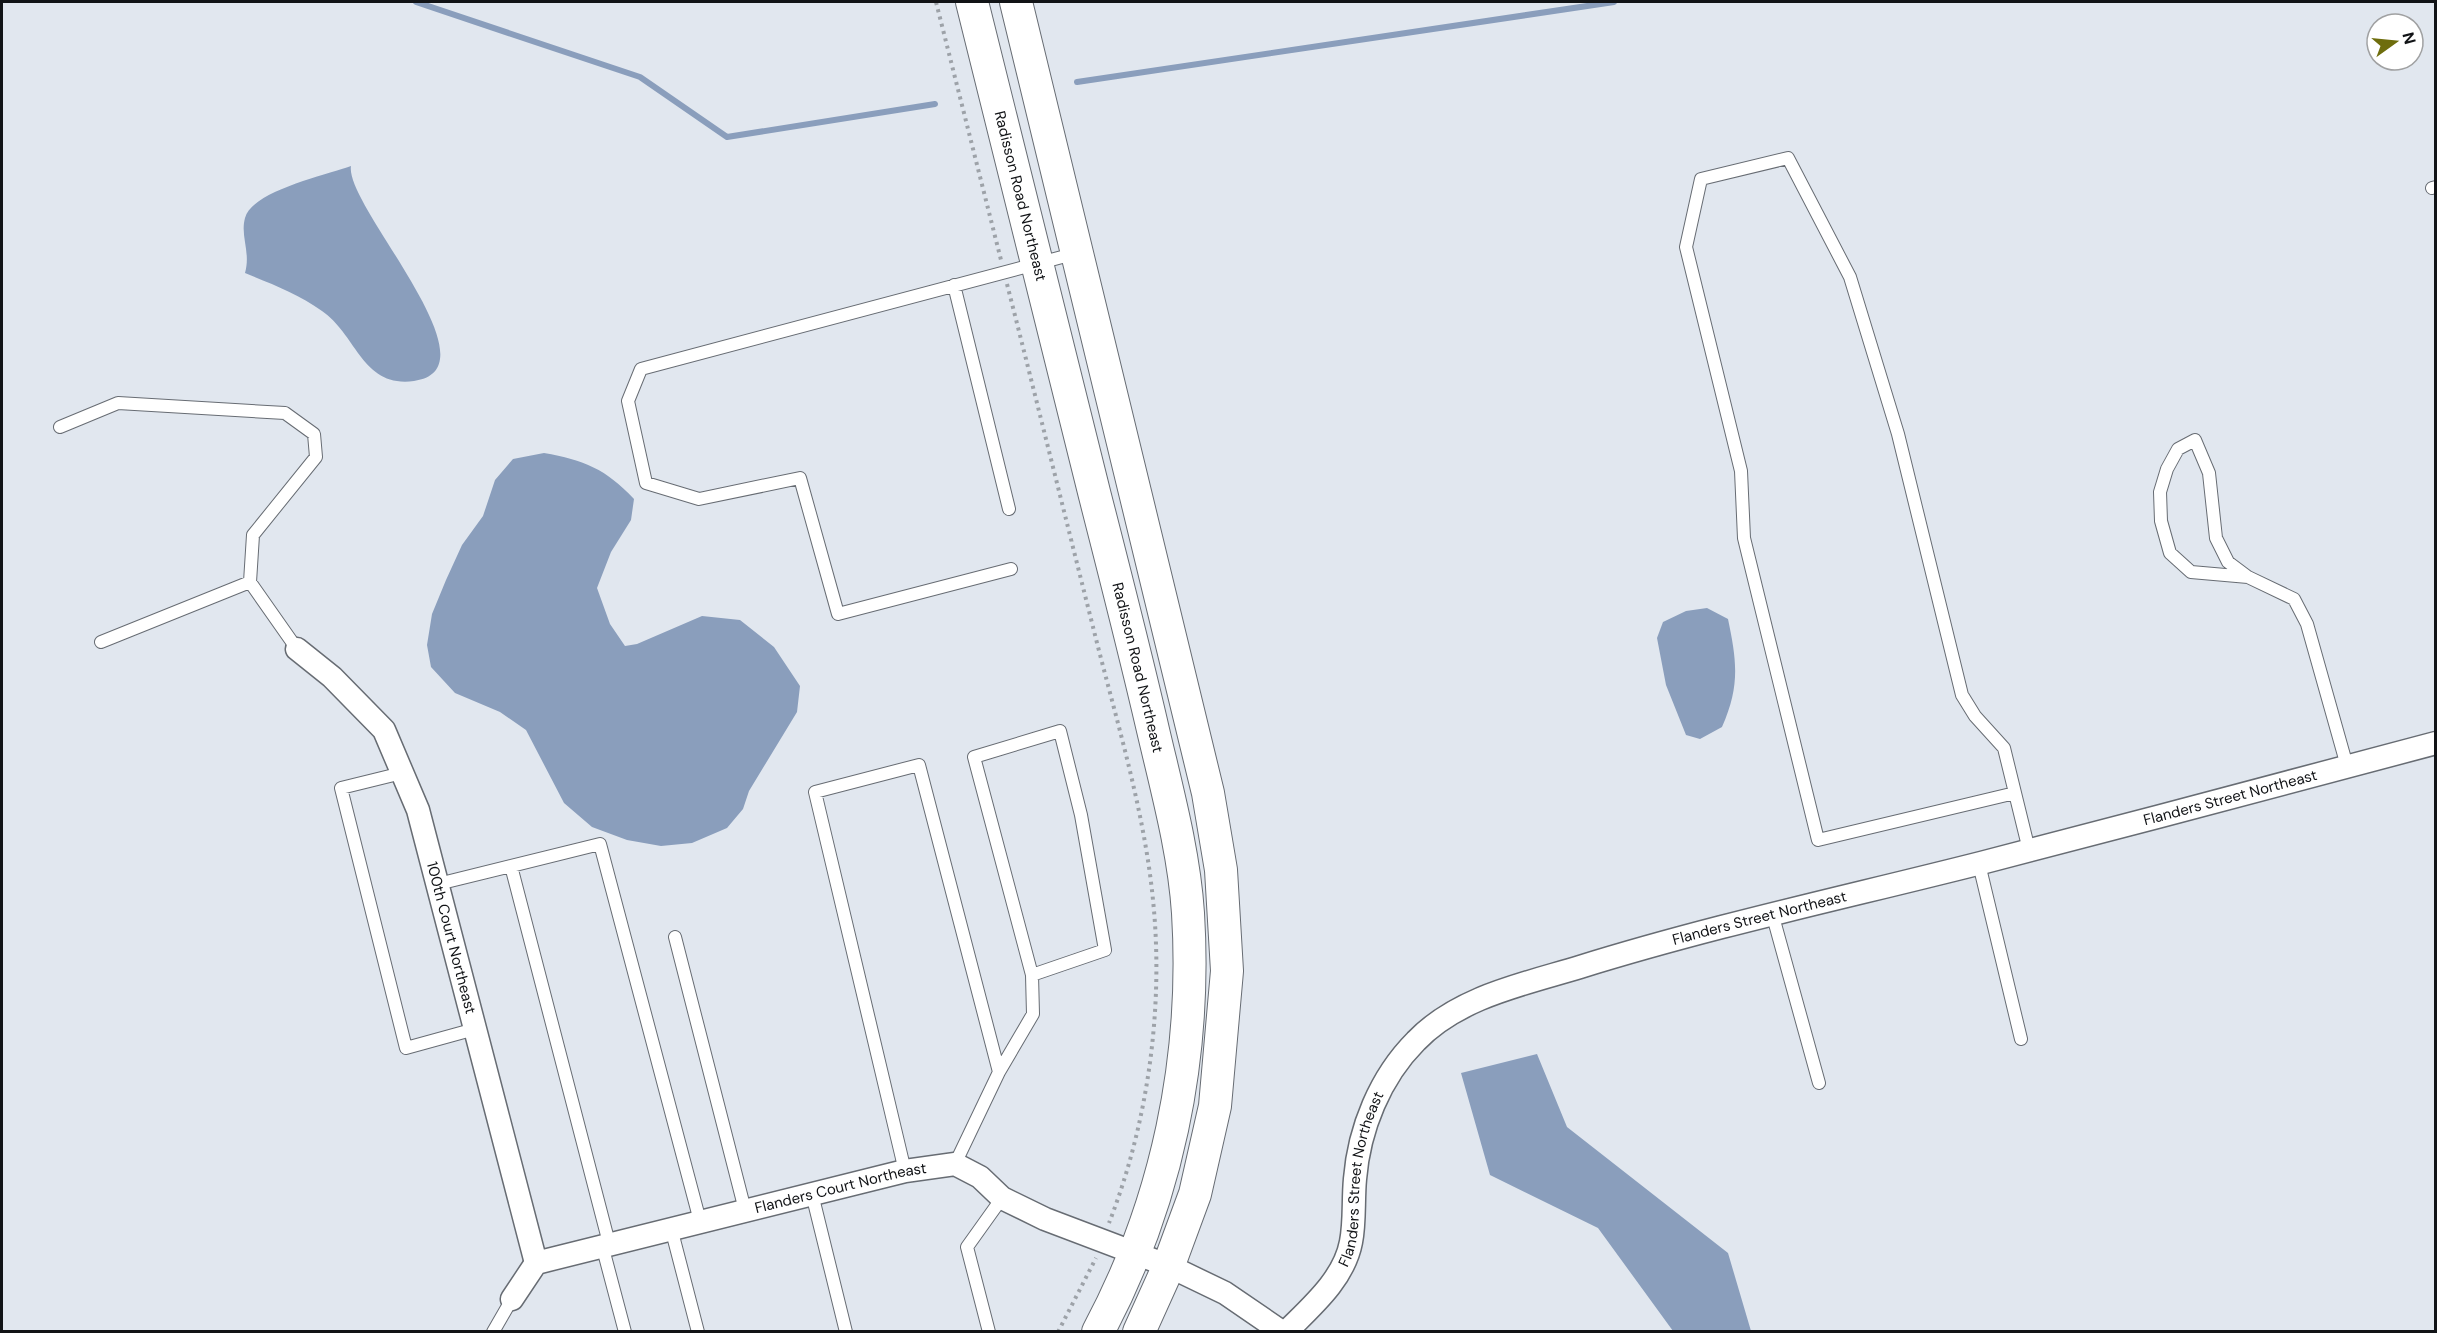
<svg xmlns="http://www.w3.org/2000/svg" width="2437" height="1333" font-family="'DM Sans',sans-serif">
<style>
.water{fill:#8a9ebc}
.lines{fill:none;stroke-linecap:round;stroke-linejoin:round}
.stream{stroke:#8a9ebc;stroke-width:6}
.lane-casing{stroke:#676c73;stroke-width:14}
.street-casing{stroke:#676c73;stroke-width:25}
.secondary-casing{stroke:#676c73;stroke-width:34}
.path{stroke:#9da2a8;stroke-width:4;stroke-dasharray:3 4.5;stroke-linecap:butt}
.lane{stroke:#fff;stroke-width:12}
.street{stroke:#fff;stroke-width:22}
.secondary{stroke:#fff;stroke-width:32}
.labels{text-anchor:middle;dominant-baseline:central;stroke-width:4.5;stroke-linejoin:round;paint-order:stroke}
.street-label{font-size:15px;fill:#111316;stroke:#fff}
</style>
<rect width="100%" height="100%" fill="#e1e7ef"/>
<path class="water" d="M351,166C344,205 501,369 414,381C362,388 357,335 322,311C299,294 272,284 245,273C251,252 240,236 245,218C252,191 326,175 351,166Z
M544,453C584,460 606,469 634,499L631,520L611,552L597,588L610,624L625,646L637,644L702,616L740,620L774,647L800,686L797,712L749,791L743,809L727,828L692,843L661,846L627,840L592,827L564,803L526,730L500,712L455,693L431,667L427,645L432,614L446,580L462,545L483,516L495,480L513,459Z
M1707,608L1728,619C1737,662 1740,686 1722,727L1700,739L1686,735L1666,685L1657,638L1663,622L1686,611Z
M1537,1054L1567,1127L1728,1253L1751,1331H1673L1598,1228L1490,1175L1461,1073Z"/>
<g class="lines">
<path class="stream" d="M416,2L640,77L727,137L935,104
M1077,82L1614,2"/>
<defs>
<path id="lane" d="M2432,188L2436,187
M954,285L1009,509
M60,427L118,403L285,413L314,434L316,457L253,535L250,582
M1011,569L838,614L800,478L699,499L646,483L628,401L641,369L1077,253
M2248,577L2191,572L2170,553L2161,521L2160,492L2167,469L2178,449L2195,440L2209,473L2216,538L2228,562L2248,577L2294,599L2307,624L2347,766
M101,642L250,582L297,649
M402,773L341,788L406,1048L475,1029
M2015,793L1818,840L1744,538L1741,471L1686,247L1701,179L1788,158L1850,277L1898,434L1962,695L1975,716L2004,748L2029,850
M1979,864L2021,1039
M511,866L609,1243
M438,884L600,844L700,1221
M1772,913L1819,1083
M675,937L745,1210
M955,1164L999,1072L1033,1014L1032,975L1105,950L1081,815L1060,731L974,757L1032,975
M905,1171L815,792L919,765L999,1072
M812,1194L846,1332
M671,1228L698,1332
M602,1245L625,1332
M493,1332L512,1299
M989,1332L967,1247L1002,1198"/>
<g id="street">
<path id="s1" d="M297,649L332,677L384,730L418,810L536,1263"/>
<path id="s2" d="M512,1299L536,1263L905,1171L955,1164L980,1177L1002,1198L1045,1219L1169,1266L1225,1293L1282,1332"/>
<path id="s3" d="M1286,1332C1312,1306 1344,1279 1351,1242C1355,1222 1353,1200 1355,1179C1359,1129 1380,1077 1416,1041C1458,997 1524,984 1580,967C1712,926 1847,897 1981,863C2133,824 2284,783 2436,743"/>
</g>
<g id="secondary">
<path id="s4" d="M972,2C1013,166 1054,331 1095,496C1115,574 1135,652 1153,730C1167,790 1184,852 1188,913C1197,1058 1167,1203 1098,1332"/>
<path d="M1016,2L1208,793L1221,870L1227,971L1215,1106L1195,1194L1167,1270L1139,1332"/>
</g>
</defs>
<use href="#lane" class="lane-casing"/>
<use href="#street" class="street-casing"/>
<use href="#secondary" class="secondary-casing"/>
<path class="path" d="M936,2L1001,260
M1007,284C1036,398 1064,512 1093,627C1115,716 1144,808 1153,900C1164,1007 1148,1123 1109,1223
M1058,1332L1096,1258"/>
<use href="#lane" class="lane"/>
<use href="#street" class="street"/>
<use href="#secondary" class="secondary"/>
</g>
<g class="labels">
<g class="street-label">
<text stroke="none"><textPath href="#s4" startOffset="200">Radisson Road Northeast</textPath></text>
<text stroke="none"><textPath href="#s4" startOffset="686">Radisson Road Northeast</textPath></text>
<text stroke="none"><textPath href="#s3" startOffset="1184">Flanders Street Northeast</textPath></text>
<text stroke="none"><textPath href="#s3" startOffset="698">Flanders Street Northeast</textPath></text>
<text stroke="none"><textPath href="#s1" startOffset="338">100th Court Northeast</textPath></text>
<text stroke="none"><textPath href="#s3" startOffset="177">Flanders Street Northeast</textPath></text>
<text stroke="none"><textPath href="#s2" startOffset="357">Flanders Court Northeast</textPath></text>
</g>
</g>
<rect width="2437" height="1333" fill="none" stroke="#111316" stroke-width="6"/>
<g transform="translate(2395 42) rotate(75)"><circle r="28" fill="#ffffff" stroke="#a0a1a2" stroke-width="1.5"/>
<path d="M0-4.5L10 22L0 15L-10 22Z" fill="#6e6d0d"/>
<text y="-9" font-size="16" font-weight="bold" text-anchor="middle" fill="#111316">N</text>
</g>
</svg>
